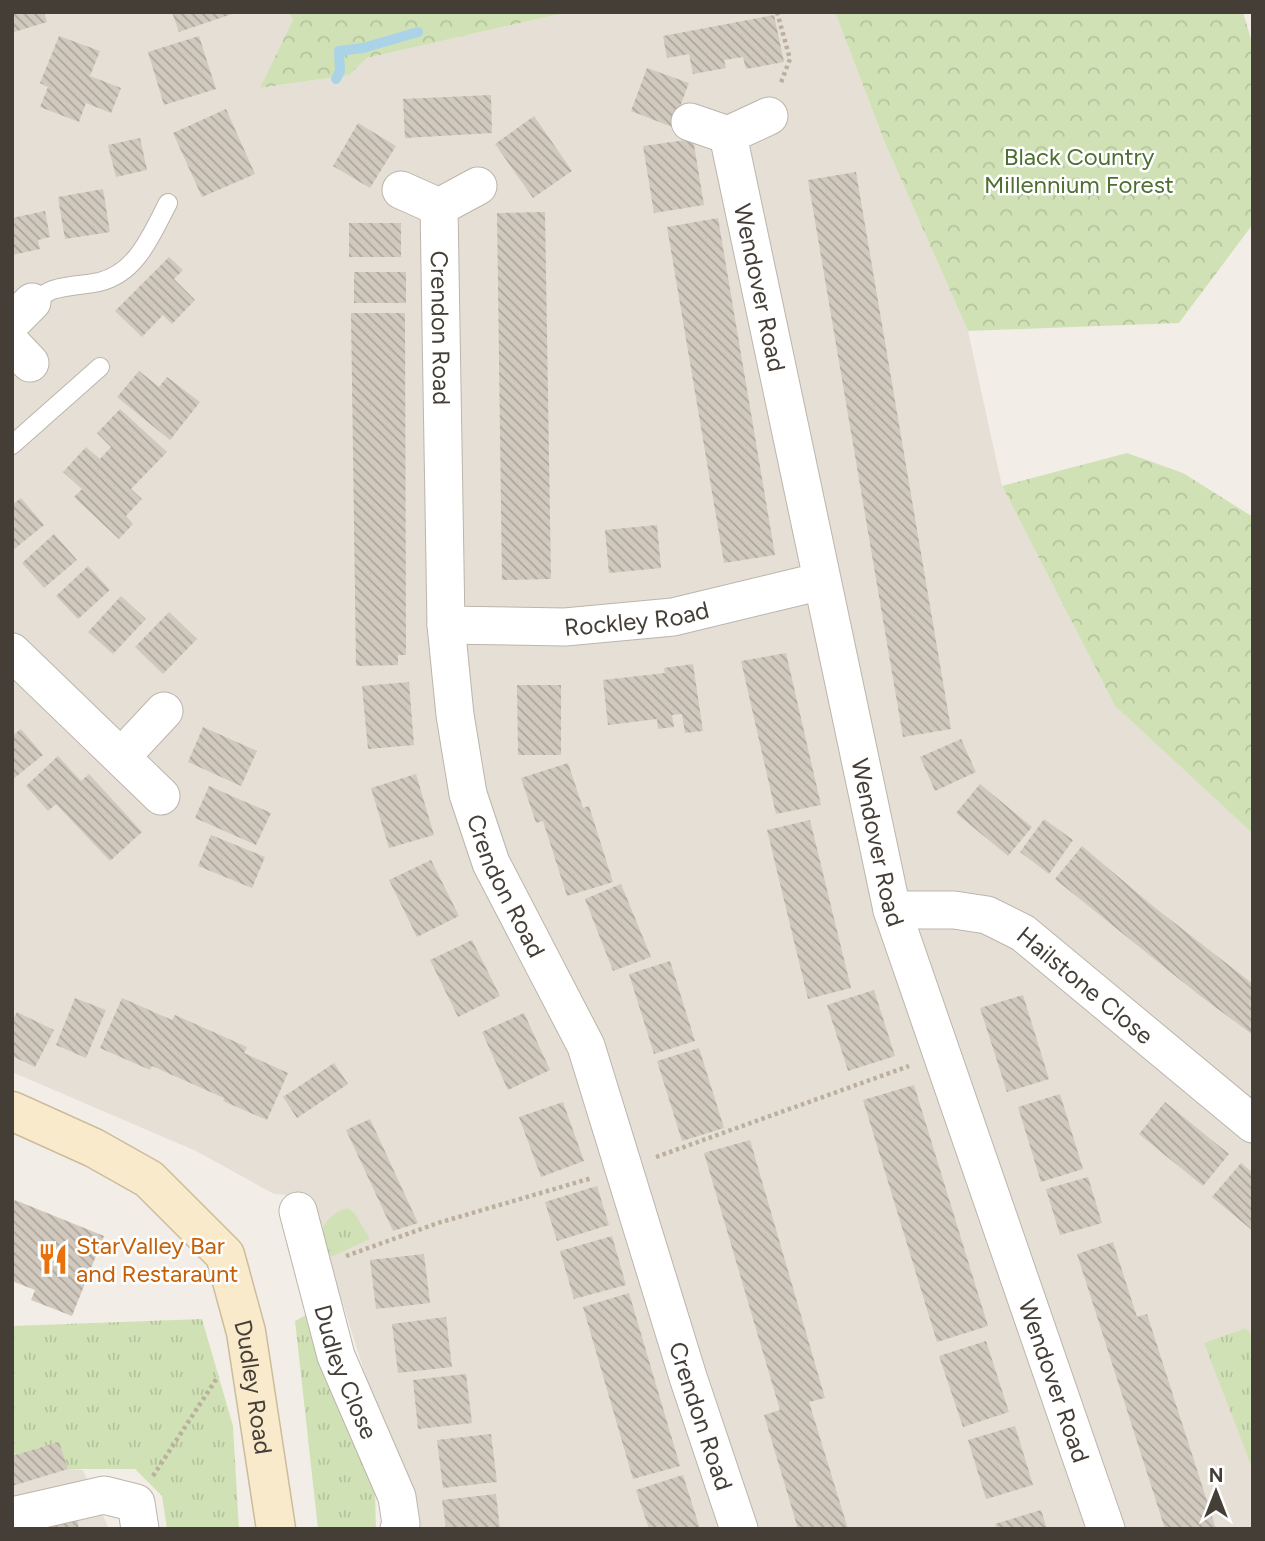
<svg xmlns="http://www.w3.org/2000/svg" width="1265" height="1541" font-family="Figtree,sans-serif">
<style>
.residential{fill:#e5dfd6}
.grass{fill:url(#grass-tufts)}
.forest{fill:url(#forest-crowns)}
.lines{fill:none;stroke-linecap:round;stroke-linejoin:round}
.stream{stroke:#aad3e8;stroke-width:10}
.building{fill:url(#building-back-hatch)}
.service-casing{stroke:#bcb5ab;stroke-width:20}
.minor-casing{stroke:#bcb5ab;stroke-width:39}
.secondary-casing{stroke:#ccbc9c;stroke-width:41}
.path{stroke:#bcaf9e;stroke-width:4.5;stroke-dasharray:3.5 3.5;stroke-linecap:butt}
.service{stroke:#fff;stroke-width:18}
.minor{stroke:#fff;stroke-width:37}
.secondary{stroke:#f8eacb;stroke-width:38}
.labels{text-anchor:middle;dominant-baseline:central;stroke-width:5;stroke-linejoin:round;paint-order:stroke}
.park-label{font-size:24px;fill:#4d6f31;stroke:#fff}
.street-label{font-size:24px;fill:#443e37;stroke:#fff}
.food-label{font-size:24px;fill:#c56008;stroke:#fff;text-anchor:start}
</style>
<defs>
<pattern id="grass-tufts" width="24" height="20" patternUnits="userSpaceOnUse" patternTransform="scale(1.75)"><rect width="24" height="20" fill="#d0e2b5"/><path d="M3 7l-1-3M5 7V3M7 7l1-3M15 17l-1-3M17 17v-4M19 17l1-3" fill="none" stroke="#b4c39c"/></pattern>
<pattern id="forest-crowns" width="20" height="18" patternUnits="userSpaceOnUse" patternTransform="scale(1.75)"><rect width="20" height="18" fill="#d0e2b5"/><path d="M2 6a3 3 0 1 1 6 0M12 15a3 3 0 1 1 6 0" fill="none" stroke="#b4c39c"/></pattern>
<pattern id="building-back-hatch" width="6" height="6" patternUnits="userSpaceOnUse" patternTransform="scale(1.75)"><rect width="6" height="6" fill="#d2c9be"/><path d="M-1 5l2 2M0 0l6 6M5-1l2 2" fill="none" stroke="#aca59b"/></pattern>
</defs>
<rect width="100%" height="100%" fill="#f2eee7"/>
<path class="residential" d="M12,12H289L293,20L261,88L349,75L367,58L568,12H835L885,143L968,331L1002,486L1115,706L1253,834V1337L1246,1328L1205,1343L1253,1470V1529H414L309,1197L274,1194L196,1151L12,1072Z
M12,1442L16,1455L59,1442L68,1469L83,1470L109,1529H12Z"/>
<path class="grass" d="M348,1208L355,1214L370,1239L333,1256H324C314,1234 326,1214 348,1208Z
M308,1314L375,1494L376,1529H318L295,1321Z
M202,1319L233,1426L239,1529H167L162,1496L135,1469H68L15,1455L12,1442V1326Z
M1246,1328L1253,1337V1470L1204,1343Z"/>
<path class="forest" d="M289,12H568L367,58L349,75L260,88L293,20Z
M835,12H1243L1253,46V224L1179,323L968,331L885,143Z
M1127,453L1183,473L1253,517V834L1115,706L1002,486Z"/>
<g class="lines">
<path class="stream" d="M336,79L340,71L339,51L363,48L418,32"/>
</g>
<path class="building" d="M12,12H44L47,22L14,32Z
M172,12H234L235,13L179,32Z
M774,15L784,62L746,69L743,57L724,60L726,68L693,74L689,54L667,58L663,36Z
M59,36L100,51L90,76L121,88L111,113L86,103L79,122L40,107L48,87L40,83Z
M199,36L216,89L164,105L148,52Z
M647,68L689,83L672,127L631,111Z
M491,95L492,133L405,138L403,99Z
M226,109L255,174L202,197L173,133Z
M534,116L572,171L533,198L495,144Z
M358,123L396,146L370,188L333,166Z
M140,138L147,170L116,177L108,145Z
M693,139L704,205L654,213L643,146Z
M856,172L951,729L903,737L808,180Z
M103,189L110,232L65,239L58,197Z
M45,211L50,237L38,240L40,249L12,255V218Z
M545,212L551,579L502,580L497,213Z
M718,218L775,555L724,563L667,227Z
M349,223H401V257H349Z
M169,257L183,270L174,279L195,300L172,324L163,315L142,337L115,311Z
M354,272H406V303H354Z
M351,313H405L406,655H398V665L356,666Z
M139,371L159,387L167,377L200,402L170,440L117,397Z
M120,409L167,452L131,489L142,499L126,516L133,524L119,539L74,497L82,489L63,472L86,447L100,459L111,447L97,433Z
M21,498L44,525L12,551V505Z
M657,525L661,568L609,573L605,530Z
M54,534L77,560L44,588L22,563Z
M88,566L110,590L78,619L56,596Z
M121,596L146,619L113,654L88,632Z
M169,612L197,639L163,674L135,647Z
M786,653L821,805L776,814L741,661Z
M693,664L703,731L685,733L682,714L672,715L674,727L658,729L657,719L608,725L603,680L665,673L664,668Z
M409,682L414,745L368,749L362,686Z
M517,685H561V755H518Z
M203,727L257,751L241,786L188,762Z
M21,729L43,755L12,780V736Z
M961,739L976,772L935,791L920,757Z
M58,756L81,781L89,774L142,832L110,861L56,804L48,811L26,786Z
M568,763L583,808L589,806L613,882L567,896L543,821L536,823L521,778Z
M416,774L434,835L389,848L371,788Z
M980,784L1032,827L1008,856L956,813Z
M209,786L271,813L256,845L195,818Z
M1044,819L1073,840L1049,874L1020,852Z
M810,820L851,988L808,999L767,830Z
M211,835L265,857L252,888L198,866Z
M1082,846L1154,907L1253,984V1035L1199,995L1055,879Z
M431,860L459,916L417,937L389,880Z
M621,884L651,957L613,971L585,899Z
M472,940L500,996L458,1017L430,960Z
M670,961L695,1041L654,1054L629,974Z
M874,990L895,1056L848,1071L827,1005Z
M1023,995L1049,1079L1007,1092L980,1008Z
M75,998L106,1010L86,1058L56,1045Z
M122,998L172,1020L175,1015L247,1047L244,1053L288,1073L267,1120L223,1101L224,1098L152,1066L150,1070L100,1048Z
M17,1012L54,1030L35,1067L12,1056V1022Z
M524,1013L550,1070L508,1090L482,1032Z
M699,1048L724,1128L682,1141L657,1061Z
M334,1063L348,1084L297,1118L283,1097Z
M914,1085L988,1326L937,1342L863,1100Z
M1060,1094L1083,1169L1041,1182L1018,1107Z
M563,1102L584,1161L541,1177L519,1117Z
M1165,1102L1229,1154L1203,1186L1139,1134Z
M370,1119L418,1223L393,1231L346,1130Z
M750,1140L825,1398L809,1402L848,1529H798L764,1415L780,1410L704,1153Z
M1241,1163L1253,1173V1231L1212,1197Z
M1088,1177L1102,1223L1060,1235L1046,1189Z
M597,1186L609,1225L557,1241L545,1202Z
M15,1200L104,1236L72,1316L31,1300L35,1290L12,1281V1208Z
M612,1236L626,1285L574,1299L560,1251Z
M1113,1242L1137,1317L1147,1314L1216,1529H1165L1077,1254Z
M424,1254L430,1303L376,1309L370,1260Z
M629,1293L680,1466L633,1479L583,1307Z
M446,1317L452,1367L398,1373L392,1324Z
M986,1341L1009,1412L963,1427L939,1356Z
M466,1374L472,1423L418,1429L413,1380Z
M1015,1426L1033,1485L986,1499L968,1440Z
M491,1434L497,1482L443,1488L437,1440Z
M59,1442L68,1469L12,1486V1456Z
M683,1475L700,1529H649L636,1490Z
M496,1494L500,1529H446L442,1500Z
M1041,1510L1047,1529H997L995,1524Z
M77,1518L79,1529H42V1528Z"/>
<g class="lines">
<defs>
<path id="service" d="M32,302C39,298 47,291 56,289C70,285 85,285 99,282C137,273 151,235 168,203
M12,445L100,367"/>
<g id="minor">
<path d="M690,122L728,135L769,116"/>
<path id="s1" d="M728,135L892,910L1106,1529"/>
<path d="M401,190L439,207L478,186"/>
<path id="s2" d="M439,207L446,625L455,715L468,794L491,863L586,1046L688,1377L739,1529"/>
<path d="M12,322L32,302"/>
<path d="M12,344L30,363"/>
<path id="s3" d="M446,625L565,627L673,617L822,581"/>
<path d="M12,652L161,796"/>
<path d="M122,756L164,711"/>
<path id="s4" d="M892,910H954L987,915L1023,933L1253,1124"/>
<path id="s5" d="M298,1211L336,1356L397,1497L401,1524L399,1529"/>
<path d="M12,1516L104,1495L136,1503L140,1529"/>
</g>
<g id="secondary">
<path id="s6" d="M12,1111L94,1148L149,1179L225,1255L246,1332L276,1529"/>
</g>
</defs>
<use href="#service" class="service-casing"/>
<use href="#minor" class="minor-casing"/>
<use href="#secondary" class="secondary-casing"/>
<path class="path" d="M777,12L790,59L780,85
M656,1157L909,1066
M346,1256L438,1223L592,1178
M153,1476L217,1378"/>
<use href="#service" class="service"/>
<use href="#minor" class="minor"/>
<use href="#secondary" class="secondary"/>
</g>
<defs>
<symbol id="restaurant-bare" viewBox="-9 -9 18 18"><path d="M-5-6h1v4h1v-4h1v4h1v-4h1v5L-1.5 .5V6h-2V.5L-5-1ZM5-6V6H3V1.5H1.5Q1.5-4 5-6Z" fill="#e8710a" stroke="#fff" stroke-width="2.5" paint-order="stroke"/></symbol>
</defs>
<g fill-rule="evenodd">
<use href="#restaurant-bare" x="31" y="1237" width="44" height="44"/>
</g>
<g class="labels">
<g class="park-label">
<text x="1079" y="156">Black Country<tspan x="1079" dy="28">Millennium Forest</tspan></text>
</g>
<g class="street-label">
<text stroke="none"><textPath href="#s1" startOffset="156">Wendover Road</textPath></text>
<text stroke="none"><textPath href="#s2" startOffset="121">Crendon Road</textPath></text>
<text stroke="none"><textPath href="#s3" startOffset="191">Rockley Road</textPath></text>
<text stroke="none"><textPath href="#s1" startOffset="723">Wendover Road</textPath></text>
<text stroke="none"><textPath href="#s2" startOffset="688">Crendon Road</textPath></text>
<text stroke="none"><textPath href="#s4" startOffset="217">Hailstone Close</textPath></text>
<text stroke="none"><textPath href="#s5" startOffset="168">Dudley Close</textPath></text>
<text stroke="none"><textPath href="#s1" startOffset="1290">Wendover Road</textPath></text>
<text stroke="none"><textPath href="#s6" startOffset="396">Dudley Road</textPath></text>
<text stroke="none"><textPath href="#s2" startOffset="1255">Crendon Road</textPath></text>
</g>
<g class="food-label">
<text x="76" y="1245">StarValley Bar<tspan x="76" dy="28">and Restaraunt</tspan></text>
</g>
</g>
<rect width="1265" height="1541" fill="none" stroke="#443e37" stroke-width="28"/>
<g transform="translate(1216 1492)" stroke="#ffffff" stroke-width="5" paint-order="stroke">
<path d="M0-5L12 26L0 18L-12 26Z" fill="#443e37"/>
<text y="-10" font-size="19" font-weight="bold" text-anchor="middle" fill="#443e37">N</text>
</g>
</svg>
